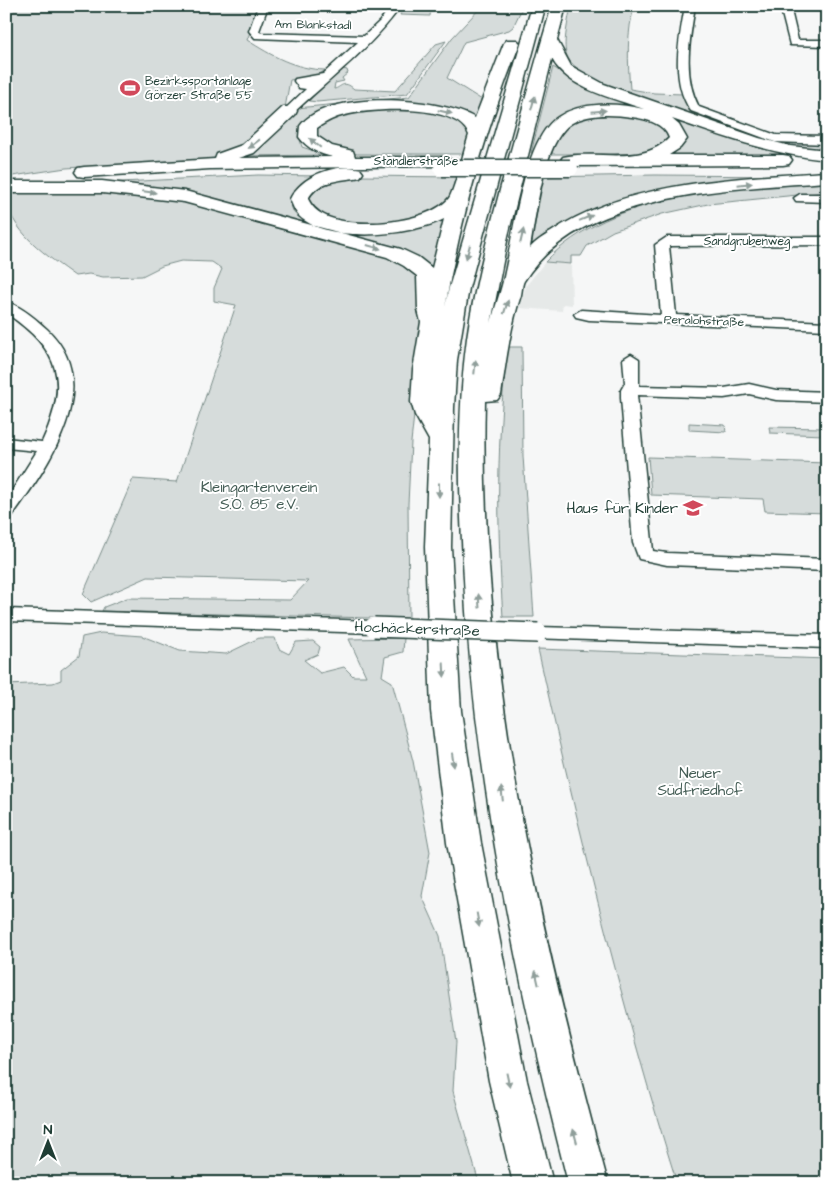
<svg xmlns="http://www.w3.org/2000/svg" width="833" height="1189" font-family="'Architects Daughter',sans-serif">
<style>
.built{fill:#e6e9e8}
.green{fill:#d6dcdb;stroke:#7a8c88}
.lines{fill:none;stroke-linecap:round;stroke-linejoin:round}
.minor-casing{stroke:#1f3d34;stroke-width:3}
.highway-casing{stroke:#1f3d34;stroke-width:3}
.minor{fill:#fff;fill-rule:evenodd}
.highway{fill:#fff;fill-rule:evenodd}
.minor-bridge-casing{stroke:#1f3d34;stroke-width:22;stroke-linecap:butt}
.highway-bridge-casing{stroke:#1f3d34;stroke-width:19;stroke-linecap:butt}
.minor-bridge{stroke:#fff;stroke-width:19}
.highway-bridge{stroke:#fff;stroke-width:16}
.oneway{fill:#8f9e9a}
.labels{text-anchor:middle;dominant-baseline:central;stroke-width:4;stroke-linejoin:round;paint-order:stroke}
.far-street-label{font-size:12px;fill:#1f3d34;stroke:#fff}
.far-poi-label{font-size:12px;fill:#1f3d34;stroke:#fff;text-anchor:start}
.park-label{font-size:15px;fill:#445d55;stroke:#fff}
.poi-label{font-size:15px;fill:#1f3d34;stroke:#fff;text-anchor:end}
.street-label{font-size:15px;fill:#1f3d34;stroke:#fff}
</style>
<rect width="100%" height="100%" fill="#f6f7f7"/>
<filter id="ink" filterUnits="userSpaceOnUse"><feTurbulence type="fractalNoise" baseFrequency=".02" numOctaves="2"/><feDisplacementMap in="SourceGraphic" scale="10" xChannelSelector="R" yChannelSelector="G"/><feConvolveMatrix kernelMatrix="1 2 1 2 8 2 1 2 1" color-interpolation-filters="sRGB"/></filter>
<g filter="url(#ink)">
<path class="built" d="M545,262L571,264L572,305L563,304L562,311L519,308L526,286Z"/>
<path class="green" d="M6,6H260L247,40C272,56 295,69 325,70L319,75L290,80L285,108L251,144L224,156L208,159L66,168L6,177Z
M404,6H431L430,16L400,15Z
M482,6H523L513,27L509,30L464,42L447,78L482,100L478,120L419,105L311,117C299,126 298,133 302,147L326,155L242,156L297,108L409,97L452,38Z
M571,6H635C626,28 628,66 630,89L654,93L683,94L689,111L774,141L827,143V153L778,145L609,87C560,60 560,61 571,6Z
M446,41L407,94L317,102L309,101L314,95L311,93L339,68L347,70L348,73L342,78L344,81L335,83L334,89C341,88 343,79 354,89L395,91L436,44Z
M553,67L569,77L708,131L755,147L790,155H667L685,135L668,120L584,111L536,153H531Z
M420,109L454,116L471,129L465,154H357L341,151L316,140L315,126L319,123L354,110Z
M605,114C629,115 658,115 670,139L647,152L635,154H552C554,124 581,117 605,114Z
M258,175L319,176L291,195L290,203L294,213L306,220L344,231L445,215L433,267L386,246L102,183Z
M655,175L786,176L588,213L544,236L529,249L542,177Z
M359,176L460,177C456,185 452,198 445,204C426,223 335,233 315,213C311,208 309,201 306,196C320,180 339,179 359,176Z
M827,180V192L708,204L662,214L613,231L587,246L581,256H571V264L545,262C612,191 735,189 827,180Z
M41,191H85L182,199L381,252L419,273L427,298L411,442L408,504L409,619L102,611L104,607L127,598L290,600L308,581L148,577L91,602L83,594L133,479L177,482L236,305L214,301V288L222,269L212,262L181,261L162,266L142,276L103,277L89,274L75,276C50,258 6,229 6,194Z
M508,347H522L523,456L534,617H503C497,527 496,436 508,347Z
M689,423L725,425L726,432L689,430Z
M769,427L822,428L824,435L770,433Z
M648,457L827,463V513L765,511L763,499L651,495Z
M101,633L142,636L180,651L226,654L259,638H275L279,649L289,654L296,642L313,641L320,647L318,654L304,660L320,673L344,667L353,676H366L349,639L404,638L403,652L385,657L382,676L392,682L413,761L430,852L422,896L440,936L456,1042L453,1091L479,1183H6V685L53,683L61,680V670L79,656L82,637Z
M538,649L827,659V1183H677C622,1008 578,828 538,649Z"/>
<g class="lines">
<defs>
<path id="minor" d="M258,6H268L259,31L261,33L364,36L380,21L391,6H401C372,47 330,79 293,113L289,114L283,111L306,89L299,88L294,81L295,79L323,74L358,42L255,38L249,31Z
M685,6H695C690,38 682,76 699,107L776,135L827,136V144L775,142L691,111C670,81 679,40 685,6Z
M780,6H790L798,40H827V46L790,45Z
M800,194H827V202L796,201L794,198Z
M667,237H827V245L669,246L676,315L827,322V330L589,320L576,317L574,314L581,310L661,315L655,245Z
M6,302C20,305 37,320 47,329C106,385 49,465 12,516L6,517V500L37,451L6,448V438L42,442C70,381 60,350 6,313Z
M631,354L639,359V386L724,388L749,384L776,390L827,392V402L776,400L749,394L724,398L637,395L653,551L667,553L827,559V571L667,565L639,559L633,543L621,398V390L625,383L623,359Z
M6,609L374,621L381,623L384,627L381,631L374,633L6,621Z
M538,627L827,635V648L531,638L528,633L531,628Z"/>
<path id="highway" d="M532,6L545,8L469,288L457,360L454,407L451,547L461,711L481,843L527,1081L553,1183H513L489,1081L447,843L431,711L425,547L429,440L415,415L411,402L413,370L421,322L418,310L417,276L404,266L387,257L184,202L102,193H13L6,191V183L13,181H102L185,191L401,249L418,257L432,268L444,219C411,236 328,244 299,216C295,212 292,204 290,199C301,176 335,163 360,169L363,173L360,177C342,181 318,179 308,199C312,207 316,211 324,215C351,230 429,224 449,198C454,192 465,147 469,135C457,103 373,108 345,115C335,117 326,122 317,128V136L332,146L353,151L355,157H448L451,161L448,165L442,166L210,169L84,177L78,176L75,172L78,168L84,167L215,159L217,154L242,145L283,107H295L297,111L295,115L254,153L239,158L333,157C319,154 308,149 299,137L300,126C326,89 440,97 475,118L504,43L507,40H517L520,43C486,129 461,216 445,307L449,288Z
M552,6H566L557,40L571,66L604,84L759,138L790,146L827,150V160C772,154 724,137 672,119L679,125L687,139L680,148L669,155H783L789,156L792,160L789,164L783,165L569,166L563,165L560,161L563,157C597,149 641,167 669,138C664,123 646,119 632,117C612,114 589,113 572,123C543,140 536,217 530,248C536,241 543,237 551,232C626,181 739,178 827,172V182C732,189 581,191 524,281C522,284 522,291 521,295C510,328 506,361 501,395L497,400L485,401C478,666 539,929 608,1183H568C516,978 473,772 463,561C459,487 457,412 467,338C474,287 488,236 501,186C518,126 534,66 552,6ZM552,59C568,89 613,98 644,109C617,103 582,101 558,117C524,138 514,233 505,272C502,289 495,306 491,323L508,236Z"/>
</defs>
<use href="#minor" class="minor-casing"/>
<use href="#highway" class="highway-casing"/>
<use href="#minor" class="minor"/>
<use href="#highway" class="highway"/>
<defs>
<path id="minor-bridge" d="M374,627L538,633"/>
<path id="highway-bridge" d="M442,168H570"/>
</defs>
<use href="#minor-bridge" class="minor-bridge-casing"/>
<use href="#highway-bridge" class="highway-bridge-casing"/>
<use href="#minor-bridge" class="minor-bridge"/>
<use href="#highway-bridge" class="highway-bridge"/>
</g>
<defs><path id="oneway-solid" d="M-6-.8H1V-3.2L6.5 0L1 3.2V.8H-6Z" transform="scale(1.25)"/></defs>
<g class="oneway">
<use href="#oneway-solid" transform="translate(533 103) rotate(-75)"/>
<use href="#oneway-solid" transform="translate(599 111) rotate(-5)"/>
<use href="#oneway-solid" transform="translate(445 112) rotate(13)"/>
<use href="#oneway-solid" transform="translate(315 143) rotate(-140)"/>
<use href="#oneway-solid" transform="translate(254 144) rotate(142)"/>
<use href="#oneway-solid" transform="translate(745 184) rotate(-6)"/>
<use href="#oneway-solid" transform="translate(149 192) rotate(7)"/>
<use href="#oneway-solid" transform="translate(586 218) rotate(-22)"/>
<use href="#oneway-solid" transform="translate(522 236) rotate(-77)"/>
<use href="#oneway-solid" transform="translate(374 247) rotate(16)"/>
<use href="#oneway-solid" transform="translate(468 252) rotate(105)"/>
<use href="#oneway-solid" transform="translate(506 307) rotate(-72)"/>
<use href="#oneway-solid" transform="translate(475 367) rotate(-84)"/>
<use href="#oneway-solid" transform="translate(439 490) rotate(90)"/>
<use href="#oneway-solid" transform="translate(479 601) rotate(-94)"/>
<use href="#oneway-solid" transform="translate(444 670) rotate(87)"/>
<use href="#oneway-solid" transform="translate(453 760) rotate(82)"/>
<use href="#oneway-solid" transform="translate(502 794) rotate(-97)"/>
<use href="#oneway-solid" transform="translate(478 920) rotate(80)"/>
<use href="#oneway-solid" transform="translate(537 978) rotate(-103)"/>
<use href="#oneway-solid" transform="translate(508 1080) rotate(78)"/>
<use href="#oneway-solid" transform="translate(575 1136) rotate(-105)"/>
</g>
</g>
<defs>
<symbol id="stadium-bare" viewBox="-9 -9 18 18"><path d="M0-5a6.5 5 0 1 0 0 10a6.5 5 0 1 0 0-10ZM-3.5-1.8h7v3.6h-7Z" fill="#d1495b" stroke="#fff" stroke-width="2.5" paint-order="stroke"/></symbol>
<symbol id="school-bare" viewBox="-9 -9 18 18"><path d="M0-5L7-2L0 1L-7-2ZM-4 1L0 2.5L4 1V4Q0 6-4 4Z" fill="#d1495b" stroke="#fff" stroke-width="2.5" paint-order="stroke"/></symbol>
</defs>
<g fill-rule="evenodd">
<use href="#stadium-bare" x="116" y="74" width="28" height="28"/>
<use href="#school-bare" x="679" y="494" width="28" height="28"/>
</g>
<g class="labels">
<g class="far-street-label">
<text transform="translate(313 25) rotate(1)">Am Blankstadl</text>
<text x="416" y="161">Ständlerstraße</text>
<text x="747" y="241">Sandgrubenweg</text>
<text transform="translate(704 321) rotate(2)">Peralohstraße</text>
</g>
<g class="far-poi-label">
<text x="145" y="81">Bezirkssportanlage<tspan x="145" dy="14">Görzer Straße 55</tspan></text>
</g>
<g class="park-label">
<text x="259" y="487">Kleingartenverein<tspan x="259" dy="17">S.O. 85 e.V.</tspan></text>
<text x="700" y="773">Neuer<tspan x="700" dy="17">Südfriedhof</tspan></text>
</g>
<g class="poi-label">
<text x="678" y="508">Haus für Kinder</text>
</g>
<g class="street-label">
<text transform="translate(417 629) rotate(2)">Hochäckerstraße</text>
</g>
</g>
<rect width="833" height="1189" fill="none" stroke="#fff" stroke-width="25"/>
<rect x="12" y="12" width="808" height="1164" fill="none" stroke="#1f3d34" stroke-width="2" filter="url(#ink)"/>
<g transform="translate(48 1142)" stroke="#ffffff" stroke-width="4" paint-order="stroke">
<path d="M0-4L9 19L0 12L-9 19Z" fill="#1f3d34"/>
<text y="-8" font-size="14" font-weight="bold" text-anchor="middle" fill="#1f3d34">N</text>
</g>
</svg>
